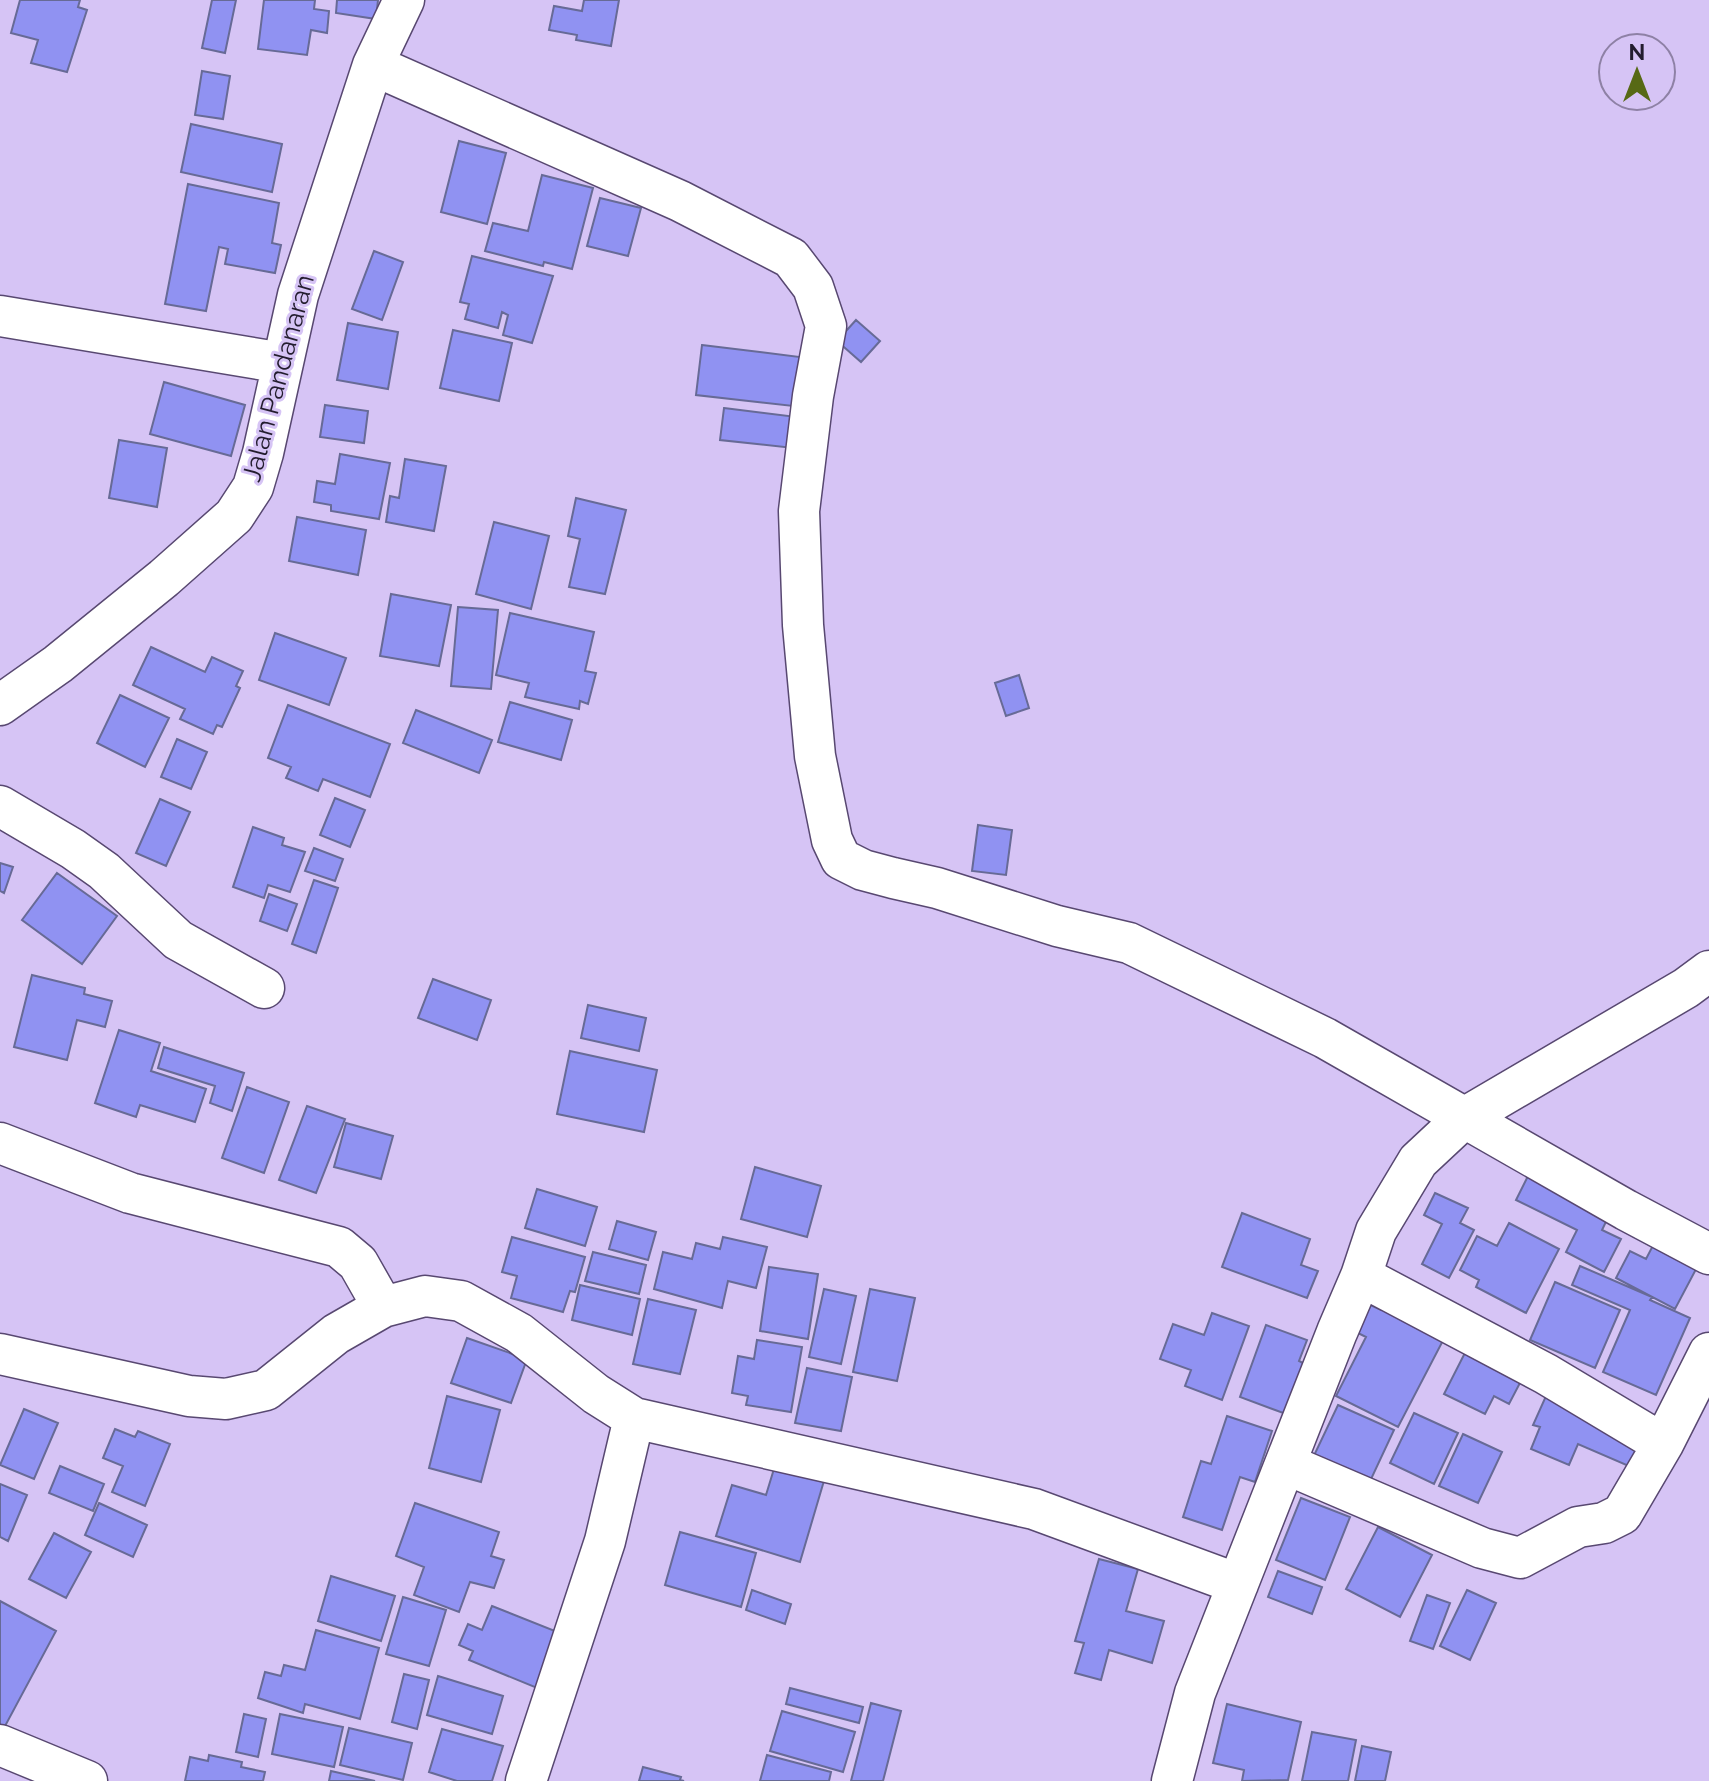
<svg xmlns="http://www.w3.org/2000/svg" width="1709" height="1781" font-family="Raleway,sans-serif">
<style>
.building{fill:#9092f2;stroke:#676a96;stroke-width:2}
.lines{fill:none;stroke-linecap:round;stroke-linejoin:round}
.minor-casing{stroke:#584871;stroke-width:43}
.minor{stroke:#fff;stroke-width:40}
.labels{text-anchor:middle;dominant-baseline:central;stroke-width:6;stroke-linejoin:round;paint-order:stroke}
.street-label{font-size:26px;fill:#231d2e;stroke:#d6c4f5}
</style>
<rect width="100%" height="100%" fill="#d6c4f5"/>
<path class="building" d="M20,0H80L78,7L87,10L67,72L31,63L38,40L11,33Z
M212,0H236L225,53L202,48Z
M264,0H315L314,9L329,11L327,33L311,30L307,55L258,49Z
M337,0H378L376,19L336,13Z
M584,0H619L611,46L576,40L577,35L549,30L554,6L582,11Z
M202,71L230,76L223,119L195,115Z
M191,124L282,144L272,192L181,172Z
M459,141L506,153L487,224L441,212Z
M542,175L593,188L572,269L544,262L543,266L485,251L493,223L528,231Z
M188,184L279,203L272,243L281,245L275,273L225,264L228,249L219,247L206,311L165,304Z
M600,198L641,208L628,256L587,246Z
M374,251L403,262L382,320L352,309Z
M472,256L553,276L532,343L503,335L508,315L502,312L498,328L465,319L469,304L460,302Z
M856,320L880,341L861,362L837,341Z
M348,323L398,332L388,389L337,380Z
M453,330L512,343L499,401L440,388Z
M702,345L800,357L793,406L696,395Z
M164,382L245,405L231,456L150,434Z
M325,405L368,411L364,443L320,437Z
M724,408L797,417L793,448L720,440Z
M119,440L167,448L157,507L109,498Z
M340,454L390,463L379,519L331,511V505L314,502L317,481L335,484Z
M405,459L446,466L434,531L386,522L390,496L399,498Z
M576,498L626,510L605,594L569,587L580,539L568,536Z
M297,517L366,530L358,575L289,561Z
M494,522L549,536L531,609L476,594Z
M391,594L451,605L439,666L380,656Z
M458,607L498,610L491,689L451,686Z
M510,613L594,632L585,671L596,673L588,704L580,701L579,709L525,697L529,683L496,675Z
M275,633L346,658L329,705L259,680Z
M151,647L205,672L212,657L243,671L236,686L240,688L222,727L217,725L213,734L180,719L185,709L133,685Z
M1019,675L1029,708L1006,716L995,683Z
M120,695L169,718L145,767L97,743Z
M510,702L572,720L561,760L498,742Z
M288,705L390,744L370,797L323,779L318,791L286,778L291,767L268,758Z
M416,710L492,740L479,773L403,743Z
M177,739L207,752L191,789L161,777Z
M335,798L365,810L350,847L320,835Z
M160,799L190,812L166,866L136,853Z
M978,825L1012,830L1006,875L972,871Z
M253,827L284,838L282,845L305,852L290,892L268,885L264,898L233,887Z
M314,848L343,859L335,881L305,871Z
M0,863L13,867L4,893L0,891Z
M57,873L117,916L82,964L22,920Z
M314,880L338,888L316,953L292,944Z
M269,894L297,904L287,931L260,921Z
M32,975L85,988L84,994L112,1001L105,1027L77,1020L67,1060L14,1047Z
M433,979L491,1000L477,1040L418,1018Z
M588,1005L646,1018L639,1051L581,1038Z
M119,1030L160,1043L151,1071L206,1089L195,1122L140,1105L136,1117L95,1103Z
M164,1047L244,1073L232,1111L210,1103L215,1086L158,1068Z
M570,1051L657,1070L644,1132L557,1114Z
M247,1087L289,1102L264,1173L222,1158Z
M307,1106L345,1119L316,1193L279,1180Z
M346,1123L393,1136L381,1179L334,1167Z
M1533,1166L1613,1207L1602,1230L1621,1239L1604,1272L1566,1252L1577,1230L1516,1200Z
M755,1167L821,1186L807,1237L741,1219Z
M537,1189L597,1207L585,1246L525,1228Z
M1435,1193L1468,1208L1460,1223L1474,1230L1449,1278L1422,1264L1442,1224L1424,1215Z
M1242,1213L1310,1239L1301,1265L1318,1271L1307,1298L1222,1267Z
M617,1221L656,1232L648,1260L609,1249Z
M1509,1223L1559,1249L1526,1313L1476,1287L1479,1280L1460,1270L1477,1236L1497,1246Z
M1660,1232L1704,1254L1675,1309L1616,1278L1630,1251L1646,1259Z
M512,1237L585,1257L575,1292L570,1291L563,1312L511,1298L517,1276L502,1272Z
M723,1237L767,1247L756,1288L728,1281L722,1308L654,1289L663,1252L692,1259L696,1243L720,1249Z
M593,1252L646,1265L639,1294L585,1281Z
M1580,1266L1652,1297L1650,1300L1690,1318L1656,1395L1603,1372L1630,1310L1572,1285Z
M769,1267L818,1274L808,1339L760,1331Z
M1555,1282L1620,1310L1595,1368L1530,1340Z
M580,1285L640,1299L632,1335L572,1320Z
M824,1289L856,1296L841,1364L809,1357Z
M870,1289L915,1298L897,1381L853,1372Z
M1387,1297L1449,1329L1398,1427L1336,1396L1366,1337L1350,1329L1364,1302L1381,1310Z
M648,1299L696,1310L680,1374L633,1364Z
M1212,1313L1249,1326L1222,1400L1185,1386L1191,1370L1160,1359L1173,1324L1204,1335Z
M1266,1325L1307,1340L1299,1361L1305,1364L1286,1414L1240,1397Z
M467,1338L527,1359L511,1403L451,1383Z
M757,1340L802,1347L791,1412L746,1405L748,1396L732,1393L738,1356L754,1359Z
M1470,1343L1522,1379L1509,1404L1494,1396L1485,1414L1444,1394Z
M807,1368L852,1377L841,1431L795,1423Z
M447,1396L500,1410L481,1482L429,1468Z
M1546,1396L1644,1439L1631,1467L1578,1444L1569,1465L1531,1449L1540,1427L1533,1425Z
M1338,1405L1394,1430L1365,1492L1309,1466Z
M24,1409L58,1423L34,1479L0,1465Z
M1414,1413L1458,1433L1434,1484L1390,1463Z
M1227,1416L1272,1431L1255,1482L1240,1477L1222,1530L1183,1517L1201,1461L1211,1464Z
M115,1429L135,1437L138,1431L170,1444L145,1506L112,1492L123,1466L103,1458Z
M1463,1434L1502,1452L1478,1503L1439,1486Z
M777,1459L826,1474L800,1562L716,1536L732,1485L766,1495Z
M60,1466L104,1484L93,1511L49,1493Z
M0,1484L27,1495L8,1541L0,1537Z
M1301,1498L1350,1517L1325,1580L1276,1560Z
M99,1503L147,1525L133,1557L85,1535Z
M415,1503L499,1532L491,1556L504,1560L494,1588L470,1582L459,1612L414,1595L424,1567L396,1556Z
M1378,1527L1432,1555L1400,1617L1346,1589Z
M680,1532L756,1553L741,1607L665,1585Z
M54,1533L91,1552L66,1598L29,1579Z
M1099,1559L1138,1569L1126,1611L1164,1621L1152,1663L1109,1650L1101,1680L1075,1673L1084,1643L1075,1641Z
M1278,1571L1322,1587L1312,1614L1268,1597Z
M331,1576L395,1596L381,1641L318,1621Z
M752,1590L791,1604L785,1624L746,1610Z
M1467,1590L1496,1603L1470,1660L1440,1646Z
M1427,1595L1450,1603L1433,1649L1410,1641Z
M403,1597L446,1610L429,1666L386,1654Z
M0,1601L56,1631L4,1728L0,1726Z
M492,1606L565,1635L542,1690L469,1660L473,1651L459,1645L468,1624L482,1630Z
M316,1630L379,1648L360,1719L305,1704L303,1713L258,1698L265,1672L281,1676L284,1665L305,1670Z
M404,1674L429,1680L417,1729L392,1722Z
M438,1676L503,1696L492,1734L427,1715Z
M790,1688L863,1707L859,1723L786,1704Z
M871,1703L901,1711L883,1781H851Z
M1227,1704L1301,1722L1288,1780L1242,1781L1244,1770L1213,1763Z
M782,1711L855,1732L843,1772L770,1751Z
M244,1714L266,1719L258,1757L236,1752Z
M280,1714L343,1727L334,1767L272,1754Z
M349,1728L412,1743L403,1780L340,1765Z
M442,1729L503,1746L492,1781H457L429,1772Z
M1312,1732L1356,1740L1348,1781H1302Z
M1362,1746L1391,1752L1385,1781H1355Z
M209,1755L242,1762L241,1767L265,1772L263,1781H185L190,1757L208,1761Z
M767,1755L831,1772L829,1781H760Z
M643,1767L681,1777L680,1780L684,1781H639Z
M331,1771L375,1781H329Z"/>
<g class="lines">
<defs>
<path id="minor" d="M373,65L680,201L791,258L813,287L826,326L813,396L799,511L803,625L815,756L832,840L841,859L863,870L893,878L937,888L1057,926L1129,943L1325,1038L1626,1210L1709,1254
M0,316L283,363
M0,705L58,664L164,578L234,516L253,487L263,453L298,295L373,65L404,0
M0,806L73,849L104,871L178,940L264,988
M0,1143L130,1193L339,1247L358,1263L383,1307
M1361,1276L1546,1374L1663,1444
M0,1354L189,1396L226,1399L266,1390L336,1334L383,1307L425,1296L461,1301L519,1333L596,1394L634,1418L605,1541L526,1781
M634,1418L1034,1509L1238,1584
M1286,1464L1482,1548L1520,1558L1578,1527L1604,1523L1622,1514L1663,1444L1709,1353
M0,1745L87,1781
M1172,1781L1195,1693L1337,1332L1361,1276L1376,1231L1418,1161L1464,1118L1686,988L1709,971"/>
</defs>
<use href="#minor" class="minor-casing"/>
<use href="#minor" class="minor"/>
</g>
<g class="labels">
<g class="street-label">
<text transform="translate(278 378) rotate(-75)">Jalan Pandanaran</text>
</g>
</g>
<g transform="translate(1637 72)"><circle r="38" fill="#d6c4f5" stroke="#8e81a5" stroke-width="2"/>
<path d="M0-6L14 30L0 20L-14 30Z" fill="#576915"/>
<text y="-12" font-size="22" font-weight="bold" text-anchor="middle" fill="#231d2e">N</text>
</g>
</svg>
